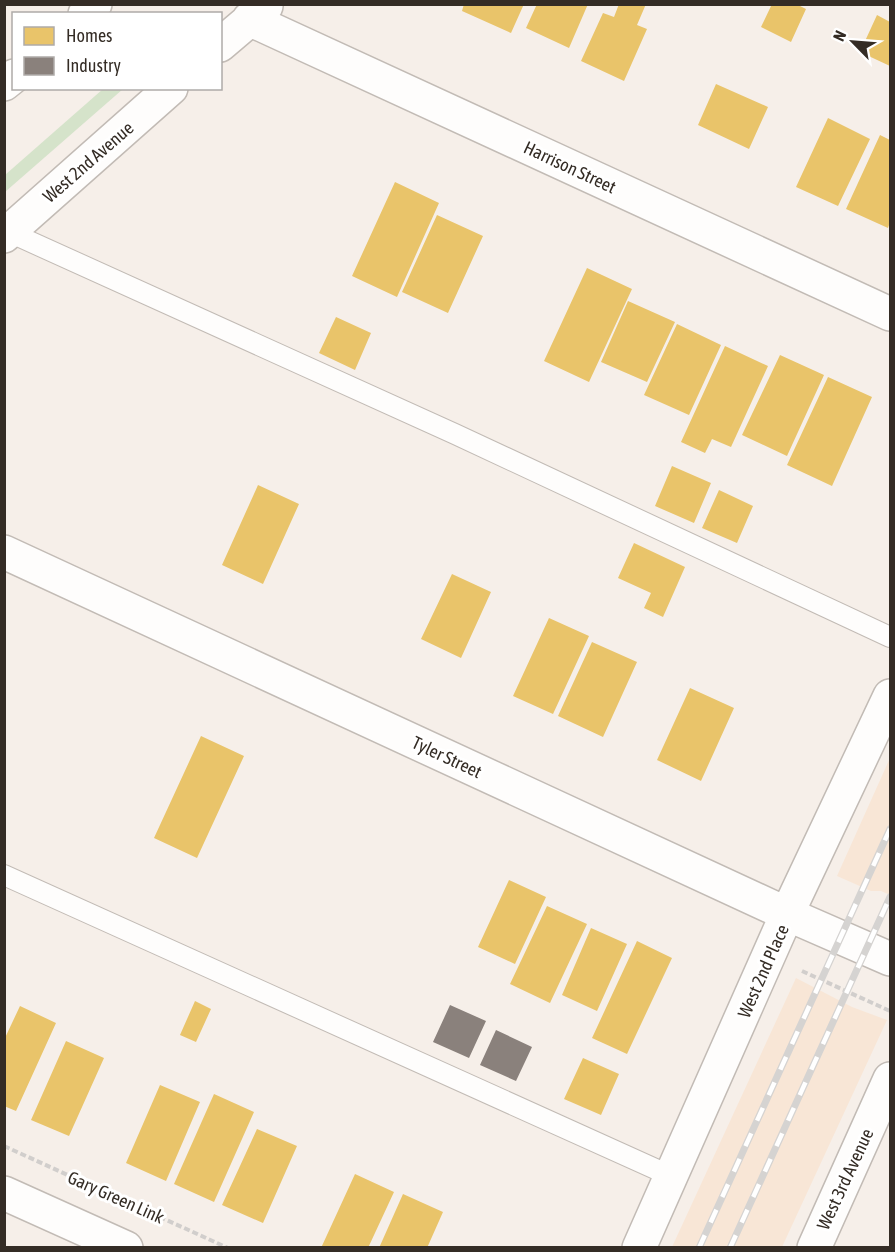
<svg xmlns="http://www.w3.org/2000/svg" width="895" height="1252" font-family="'Asap Condensed',sans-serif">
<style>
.built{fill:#f8e6d6}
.green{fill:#d5e3ca}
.homes{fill:#e9c46a}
.industry{fill:#8a817c}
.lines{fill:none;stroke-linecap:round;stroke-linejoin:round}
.service-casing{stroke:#c2bbb5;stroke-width:22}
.minor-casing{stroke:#c2bbb5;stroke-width:36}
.motorway-casing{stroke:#c2bbb5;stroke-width:36}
.path{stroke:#d1cecc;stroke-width:4;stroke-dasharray:6 3;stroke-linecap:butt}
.service{stroke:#fefdfc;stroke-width:20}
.minor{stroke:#fefdfc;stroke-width:33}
.motorway{stroke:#fefdfc;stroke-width:33}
.rail-casing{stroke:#d5d3d1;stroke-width:7}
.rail{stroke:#fff;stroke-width:4.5;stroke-dasharray:14;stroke-linecap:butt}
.labels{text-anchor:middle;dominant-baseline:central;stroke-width:6;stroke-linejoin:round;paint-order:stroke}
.street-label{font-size:18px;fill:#342c25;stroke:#fff}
</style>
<rect width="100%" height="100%" fill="#f6efe9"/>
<path class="built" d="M890,758V895L881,891H871L837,876Z
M796,978L852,1007L887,1020L782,1247H672Z"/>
<path class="green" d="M103,89H123L5,192V175Z"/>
<path class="homes" d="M464,4H524L511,33L462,11Z
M537,4H588L569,48L526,28Z
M619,4H646L637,25L647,29L624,81L581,61L603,13L614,17Z
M772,4H796L806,9L791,42L761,27Z
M877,15L890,22V66L860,52Z
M716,84L768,107L749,149L698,125Z
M828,118L870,139L838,206L796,187Z
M880,135L890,140V222L888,228L846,209Z
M395,182L439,203L397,297L352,276Z
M437,215L483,236L448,313L402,292Z
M587,268L632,289L589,382L544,361Z
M628,301L675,322L647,382L601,362Z
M336,317L371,333L355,370L319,353Z
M677,324L721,345L689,415L644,395Z
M725,346L768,366L731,447L712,439L705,453L681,442Z
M780,355L824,375L787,456L742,435Z
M828,377L872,397L832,486L787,465Z
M672,466L711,483L694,523L655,506Z
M258,485L299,504L263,584L222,565Z
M719,490L753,506L737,543L702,528Z
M634,543L685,567L663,617L644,608L651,593L618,578Z
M452,574L491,592L461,658L421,639Z
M549,618L589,636L553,714L513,696Z
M592,642L637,662L603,737L558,716Z
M690,688L734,708L701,781L657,760Z
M201,736L244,756L197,858L154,838Z
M509,880L546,897L515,964L478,947Z
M547,906L587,924L550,1003L510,984Z
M591,928L627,944L597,1011L562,995Z
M637,941L672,958L627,1054L592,1038Z
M195,1001L211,1009L196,1042L180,1035Z
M20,1006L56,1023L16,1111L4,1106V1040Z
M66,1041L104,1058L69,1136L31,1120Z
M583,1058L619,1074L601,1115L564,1099Z
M160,1085L200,1102L166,1181L126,1163Z
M214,1094L254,1112L214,1202L174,1184Z
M257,1129L297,1146L263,1223L222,1205Z
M355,1174L394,1192L368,1248H321Z
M403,1194L443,1212L427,1248H379Z"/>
<path class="industry" d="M450,1005L486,1021L469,1058L433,1042Z
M496,1030L532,1047L516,1081L480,1065Z"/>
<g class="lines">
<defs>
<path id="service" d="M9,232L455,434L890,637
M4,875L671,1176"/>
<path id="minor" d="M249,19L890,314
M220,45L266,6
M4,236L171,88
M4,552L787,914L890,959
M4,1193L126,1248
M639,1248L787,914L890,696
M814,1248L890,1079"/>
<path id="motorway" d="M85,14L95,4
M4,84L14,76"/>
</defs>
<use href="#service" class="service-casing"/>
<use href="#minor" class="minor-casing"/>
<use href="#motorway" class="motorway-casing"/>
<path class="path" d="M802,971L890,1011
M4,1146L228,1248"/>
<use href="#service" class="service"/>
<use href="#minor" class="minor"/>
<use href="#motorway" class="motorway"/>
<defs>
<path id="rail" d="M699,1248L890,829
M730,1248L890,897"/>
</defs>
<use href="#rail" class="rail-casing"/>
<use href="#rail" class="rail"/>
</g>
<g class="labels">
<g class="street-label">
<text transform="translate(88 162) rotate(-41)">West 2nd Avenue</text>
<text transform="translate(570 167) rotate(25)">Harrison Street</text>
<text transform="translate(447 757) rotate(25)">Tyler Street</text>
<text transform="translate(763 971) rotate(-66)">West 2nd Place</text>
<text transform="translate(845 1179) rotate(-65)">West 3rd Avenue</text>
<text transform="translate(116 1197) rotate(24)">Gary Green Link</text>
</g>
</g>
<rect width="895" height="1252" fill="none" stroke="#342c25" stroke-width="12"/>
<rect x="12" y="12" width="210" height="78" fill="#ffffff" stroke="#aeaba8" stroke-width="1.5"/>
<rect x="24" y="27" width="30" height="18" fill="#e9c46a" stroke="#aeaba8" stroke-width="1.5"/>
<text x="66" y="42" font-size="18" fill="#342c25">Homes</text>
<rect x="24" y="57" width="30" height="18" fill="#8a817c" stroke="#aeaba8" stroke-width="1.5"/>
<text x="66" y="72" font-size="18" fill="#342c25">Industry</text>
<g transform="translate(853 42) rotate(295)" stroke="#ffffff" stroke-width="4.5" paint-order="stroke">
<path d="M0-4.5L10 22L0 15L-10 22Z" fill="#342c25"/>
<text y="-9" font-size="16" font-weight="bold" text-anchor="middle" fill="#342c25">N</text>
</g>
</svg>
